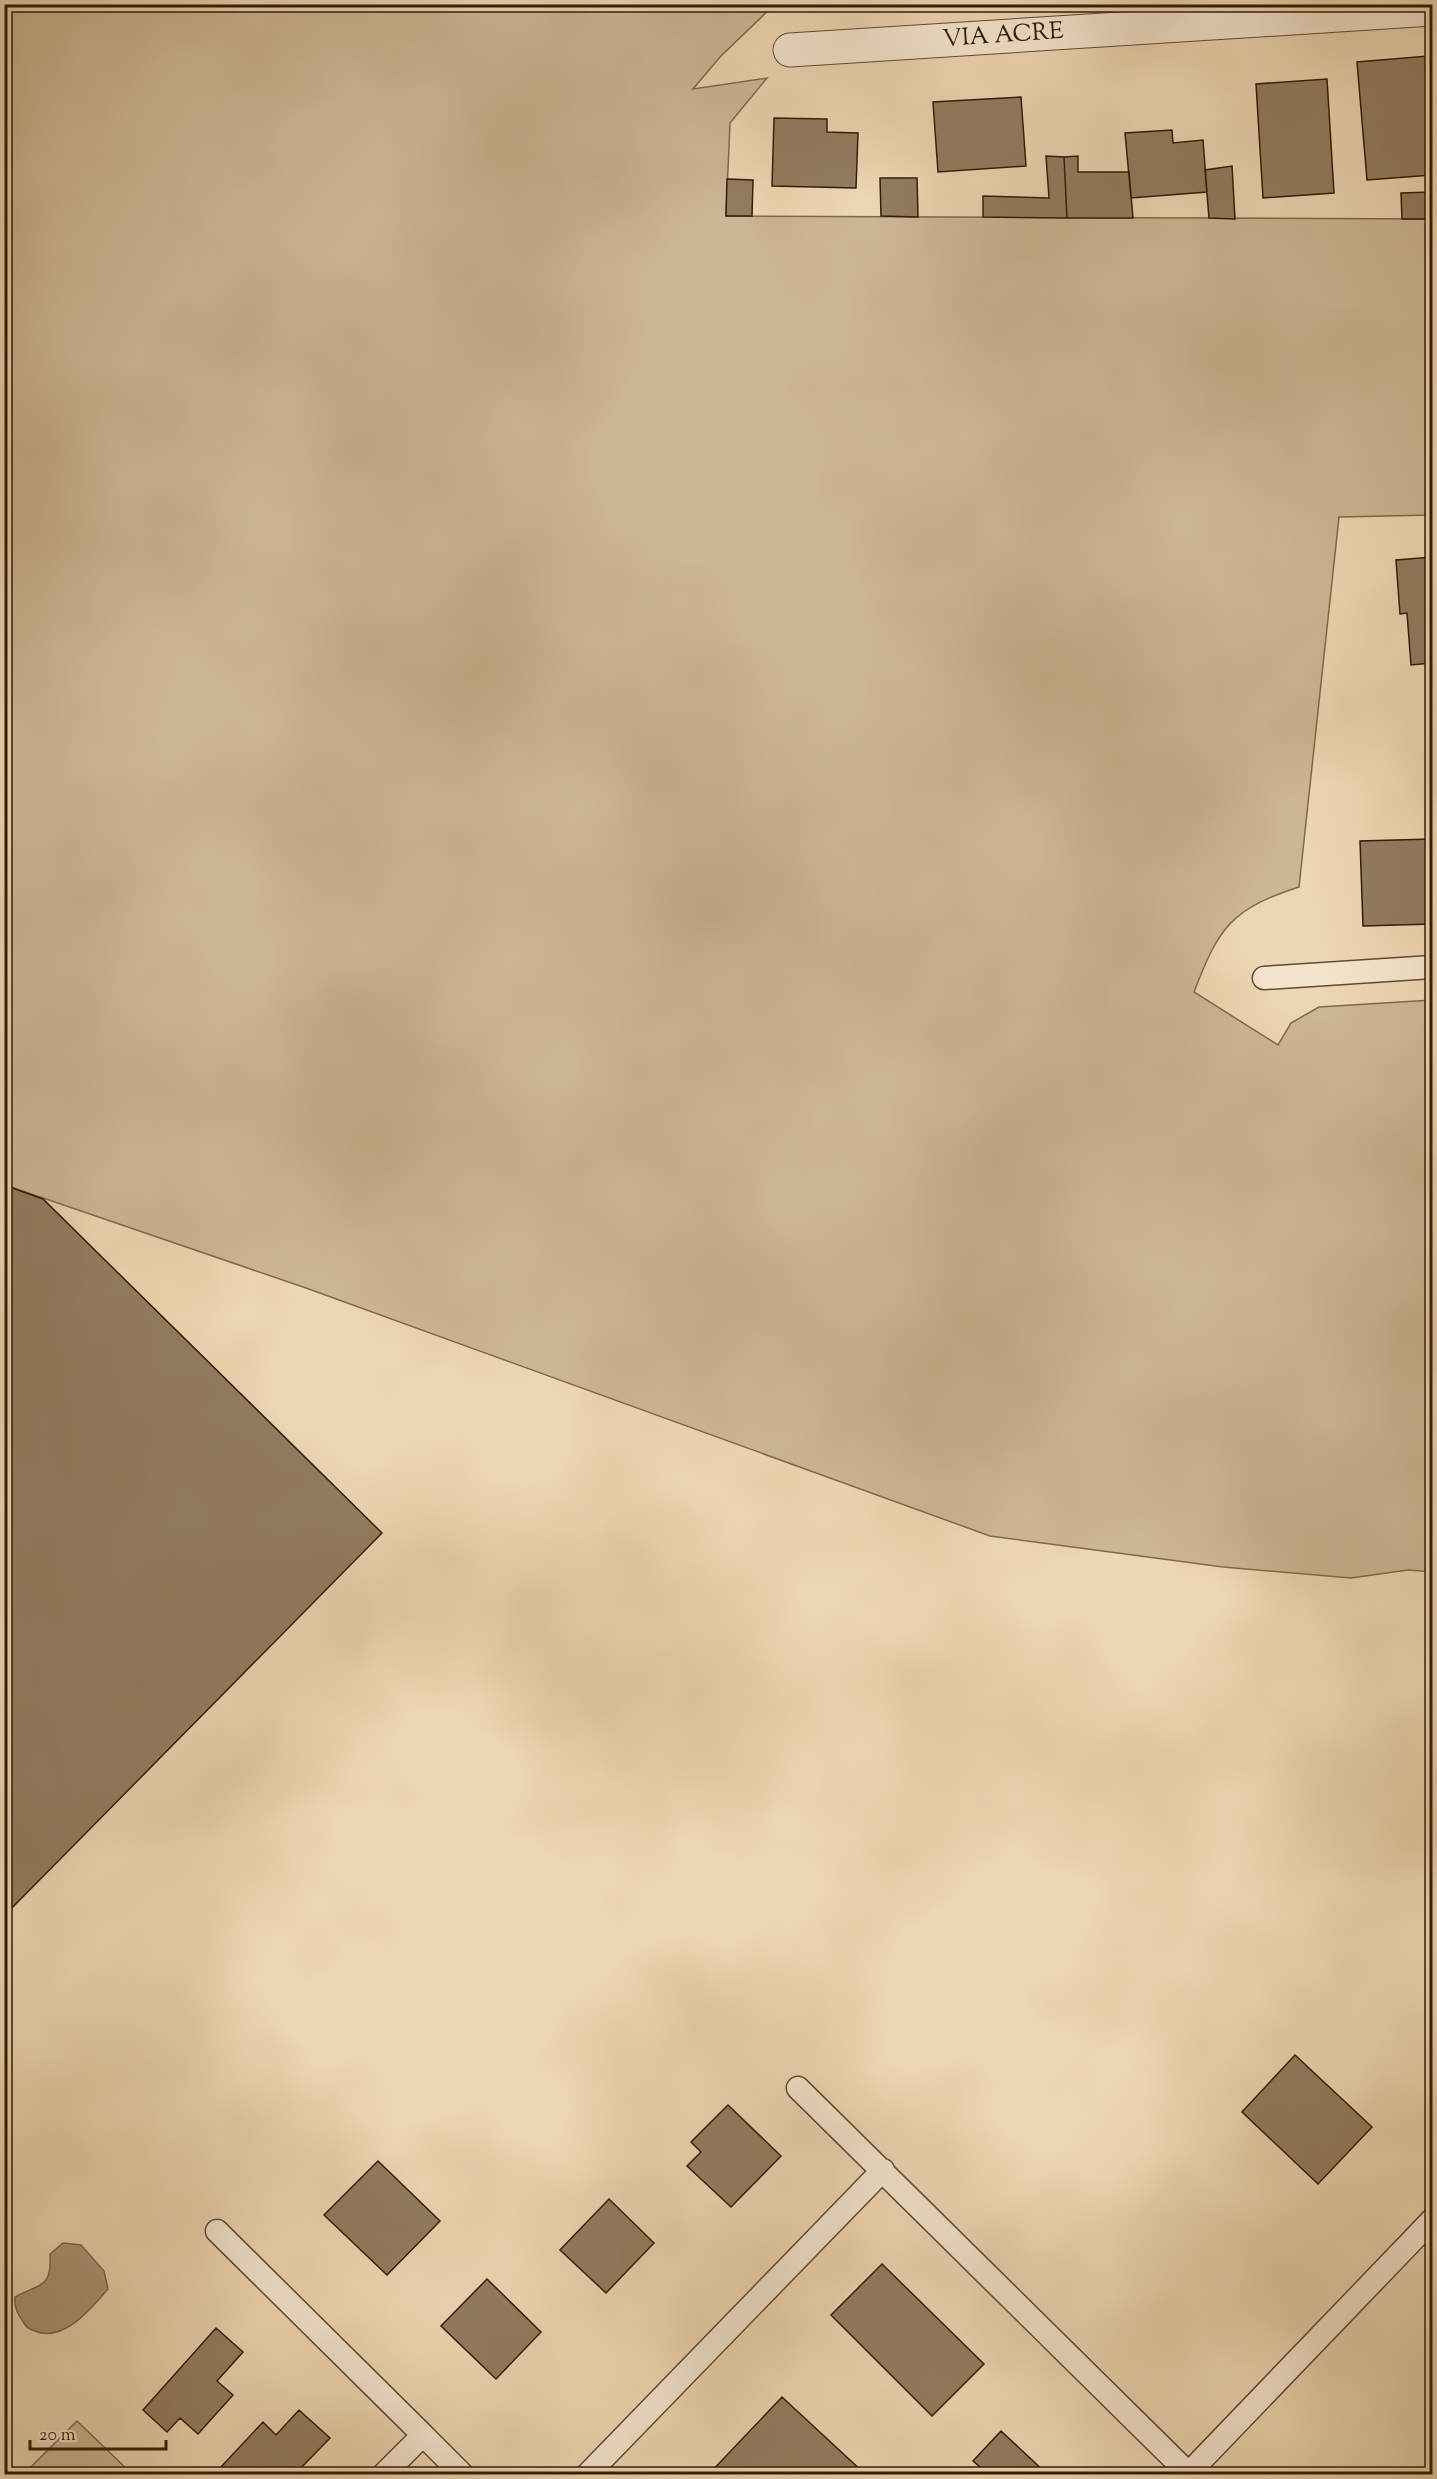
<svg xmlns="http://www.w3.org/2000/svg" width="1437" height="2479" font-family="'Sorts Mill Goudy',serif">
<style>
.green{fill:#cdb695;stroke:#80684f;stroke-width:1.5}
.water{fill:#ad9679;stroke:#7c654c;stroke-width:1.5}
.building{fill:#937c61;stroke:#321b09;stroke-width:1.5}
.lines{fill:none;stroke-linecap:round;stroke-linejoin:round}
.lane-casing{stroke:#614a33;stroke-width:25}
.street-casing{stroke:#614a33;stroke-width:35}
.lane{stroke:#f3e4cd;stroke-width:22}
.street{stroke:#f3e4cd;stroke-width:33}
.labels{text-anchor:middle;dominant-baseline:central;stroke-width:4.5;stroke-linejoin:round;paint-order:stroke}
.street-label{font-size:24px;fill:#321b09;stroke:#f3e4cd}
</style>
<rect width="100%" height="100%" fill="#edd6b2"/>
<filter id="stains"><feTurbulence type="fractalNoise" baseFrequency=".00333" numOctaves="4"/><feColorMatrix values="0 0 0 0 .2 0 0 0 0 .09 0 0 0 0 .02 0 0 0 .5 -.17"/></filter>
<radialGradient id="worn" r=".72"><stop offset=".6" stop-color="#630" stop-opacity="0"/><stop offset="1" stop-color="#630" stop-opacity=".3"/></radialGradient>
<path class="green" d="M4,5H774L720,57L693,89L767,78L730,123L726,216L1432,219V515L1339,517L1299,887C1231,909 1219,927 1194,992L1278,1045L1291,1023L1319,1007L1432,1000V1572L1408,1570L1351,1578L1223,1567L990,1536L306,1288L5,1185Z
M77,2421L132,2474H24Z"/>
<path class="water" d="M63,2243L81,2245L104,2271L108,2289C91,2309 63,2343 35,2331C29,2329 27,2328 24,2323C18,2314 14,2308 15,2297C41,2283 52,2288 50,2254Z"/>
<path class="building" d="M1428,56L1432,175L1367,180L1357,62Z
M1327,79L1334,193L1263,198L1256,84Z
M1021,97L1026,166L938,172L933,102Z
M774,118L827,119V132L858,133L856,188L772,186Z
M1172,130L1173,143L1203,140L1207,192L1131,198L1125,133Z
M1046,156L1064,157L1067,218L983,217V196L1049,198Z
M1078,156V172H1129L1133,218H1067L1064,157Z
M1232,166L1235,219L1209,218L1205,170Z
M880,178H917L918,217L881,216Z
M727,179L753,180L752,216H726Z
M1432,192V219H1402L1401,193Z
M1432,557V663L1411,665L1407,613L1400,614L1396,560Z
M1432,839V924L1363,926L1360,841Z
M4,1185L43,1199L382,1533L4,1916Z
M1295,2055L1372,2127L1318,2184L1242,2112Z
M728,2105L781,2156L731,2207L687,2166L701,2152L691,2142Z
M378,2161L440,2221L387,2275L324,2215Z
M609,2199L654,2243L606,2293L560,2250Z
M882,2264L984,2364L932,2416L831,2315Z
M487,2279L541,2332L496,2379L441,2326Z
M216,2328L243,2352L217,2381L233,2395L198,2434L180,2418L167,2432L143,2410Z
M782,2397L865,2474H709Z
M299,2410L330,2438L295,2474H230L221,2467L263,2422L276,2435Z
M1001,2431L1047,2474H988L973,2461Z"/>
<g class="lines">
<defs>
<path id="lane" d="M1264,978L1432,967
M798,2088L1189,2474
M217,2231L423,2435L384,2474
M423,2435L462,2474
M588,2474L883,2170
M1188,2474L1432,2220"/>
<path id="street" d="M790,50L1432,9"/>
</defs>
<use href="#lane" class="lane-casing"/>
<use href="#street" class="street-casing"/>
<use href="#lane" class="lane"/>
<use href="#street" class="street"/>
</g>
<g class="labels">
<g class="street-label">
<text transform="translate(1003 36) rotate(-4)">VIA ACRE</text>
</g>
</g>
<rect width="1437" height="2479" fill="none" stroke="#edd6b2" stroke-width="24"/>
<rect x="6" y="6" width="1425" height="2467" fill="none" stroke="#321b09" stroke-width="3"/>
<rect x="12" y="12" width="1413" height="2455" fill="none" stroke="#321b09" stroke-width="1.5"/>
<path d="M30 2440v9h136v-9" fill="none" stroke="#321b09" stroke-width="3"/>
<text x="39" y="2440" font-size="18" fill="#321b09" stroke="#f3e4cd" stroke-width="4.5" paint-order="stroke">20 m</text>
<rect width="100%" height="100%" filter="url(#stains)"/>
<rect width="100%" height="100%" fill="url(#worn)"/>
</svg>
